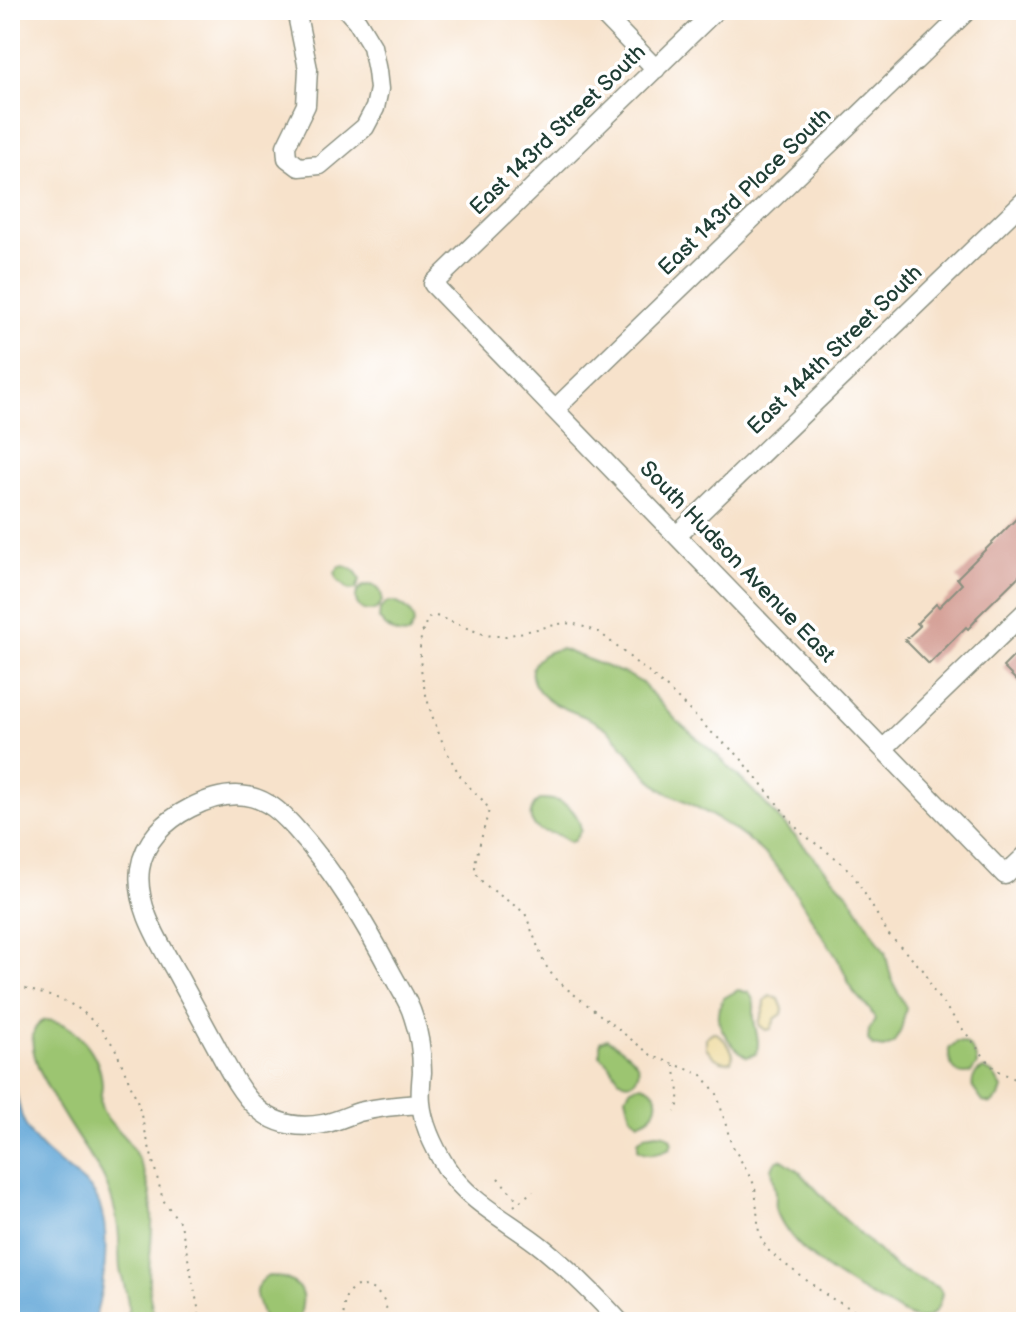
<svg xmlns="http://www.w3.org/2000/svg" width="1036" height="1332" font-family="'Balsamiq Sans',sans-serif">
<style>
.green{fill:#9cc571;stroke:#5e8152;stroke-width:2}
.sand{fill:#eeda9e;stroke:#868c69;stroke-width:2}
.water{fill:#61a6d7;stroke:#407286;stroke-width:2}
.building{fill:#d6a299}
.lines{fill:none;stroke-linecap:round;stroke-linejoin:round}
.minor-casing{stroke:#8b9080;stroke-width:21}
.path{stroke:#8b9080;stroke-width:2;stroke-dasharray:2 6;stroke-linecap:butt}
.minor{stroke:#fff;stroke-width:18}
.labels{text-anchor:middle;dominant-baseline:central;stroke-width:7;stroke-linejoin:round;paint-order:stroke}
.street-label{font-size:22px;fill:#1f3d34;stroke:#fff}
</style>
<rect width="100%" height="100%" fill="#fff"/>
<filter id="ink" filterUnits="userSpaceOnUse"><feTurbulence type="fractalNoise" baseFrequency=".0125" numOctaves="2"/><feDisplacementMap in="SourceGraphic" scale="16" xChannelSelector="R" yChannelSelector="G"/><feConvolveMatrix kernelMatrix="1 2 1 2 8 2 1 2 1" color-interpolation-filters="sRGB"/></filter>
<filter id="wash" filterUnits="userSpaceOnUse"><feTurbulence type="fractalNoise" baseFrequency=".006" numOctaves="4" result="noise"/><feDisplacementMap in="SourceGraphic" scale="32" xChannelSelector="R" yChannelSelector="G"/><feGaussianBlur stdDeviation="1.8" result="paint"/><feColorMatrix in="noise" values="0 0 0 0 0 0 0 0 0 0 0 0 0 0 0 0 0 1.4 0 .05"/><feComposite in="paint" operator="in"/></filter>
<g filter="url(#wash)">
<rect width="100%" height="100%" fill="#f7e2cb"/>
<path class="green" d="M340,566C351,566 357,571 360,580L356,589L349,590L337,580L335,572Z
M356 598a13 13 0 1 1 26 0a13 13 0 1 1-26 0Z
M388,602C401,601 413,611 414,624L409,634C397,637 386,628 379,619L380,609Z
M561,649L628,675L642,683L677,721L719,757L759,797L850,896L885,952L892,981L906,1008L901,1030L893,1044L883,1048L873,1046L868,1040L869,1030L875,1020C871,1006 860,1002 853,991C848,984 847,976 843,969C837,956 828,944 820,932C803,905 784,870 759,849C740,832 710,814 687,802C678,797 668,795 660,788C639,771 627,746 607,729C586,712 549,710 535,685C524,664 543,651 561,649Z
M540,799C561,798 578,808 581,830L574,841L570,842C566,840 562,837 558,835C551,832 544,833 538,829C526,820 530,807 540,799Z
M738,990L749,993C757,1003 753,1008 754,1019C755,1033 761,1040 756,1054L747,1057C735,1050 721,1033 718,1018C717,1011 720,1004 724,998Z
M46,1020C76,1022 101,1055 102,1085C102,1093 98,1101 102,1109C107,1122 121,1132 129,1143C137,1154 143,1168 147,1182C158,1216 148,1250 149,1286C149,1298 153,1310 156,1322H124C125,1318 127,1315 128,1311C130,1299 122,1281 120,1269C119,1258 119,1248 119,1238C118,1218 111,1191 101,1173C84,1145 0,1036 46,1020Z
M607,1039C616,1045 632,1054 637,1064C643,1074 631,1089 621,1080C617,1078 616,1073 613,1070C610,1064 604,1060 600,1055V1042Z
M957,1042C969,1041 976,1054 977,1065L971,1073C955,1078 948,1064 949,1049Z
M984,1069L993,1074L1002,1088L999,1097L991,1104L983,1102L973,1088C971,1079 975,1072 984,1069Z
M641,1084C665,1089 661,1117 639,1122L631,1116L626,1096L631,1088Z
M657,1133C665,1133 669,1135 672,1142L670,1148C661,1153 646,1156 638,1149V1141L645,1135Z
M781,1159L800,1172L839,1214L896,1268L939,1288L942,1293C940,1305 935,1318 921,1319C909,1319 898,1310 887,1305C850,1286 798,1256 779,1217C774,1209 776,1202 776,1193C775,1186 773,1177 772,1169C774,1163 775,1160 781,1159Z
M268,1276C281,1276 298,1280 302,1295C304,1302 300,1314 299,1322H264C261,1302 245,1291 268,1276Z"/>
<path class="sand" d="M770,996L779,999L783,1009L782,1014L775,1019L771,1029L766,1030L759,1025C760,1015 766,1010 765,1000Z
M713,1032C720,1033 732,1048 733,1055L731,1061C719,1064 712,1056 706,1047V1037Z"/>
<path class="water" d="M10,1073C19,1094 17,1116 32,1136C45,1155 70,1170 87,1185C117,1213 104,1287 94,1322H10Z"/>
<g id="blocks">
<path class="building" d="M1026,509V569L976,618L977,619L968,629L966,627L929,664L905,640L920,626L917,623L936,604L939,607L962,584L957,578Z
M1021,649L1026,655V690L1003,667Z"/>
</g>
</g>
<g filter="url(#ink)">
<use href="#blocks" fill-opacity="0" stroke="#8b9080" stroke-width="2"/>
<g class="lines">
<defs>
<path id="minor" d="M296,10L308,69L306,105L286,146L287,158L299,167L320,165L365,127L375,108L379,89L377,71L372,46L357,21L347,10
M599,10L656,69
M716,10L433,284L1005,875L1026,855
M555,409L968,10
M677,535L1026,199
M883,749L1026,611
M421,1104C400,1105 379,1107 359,1112C347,1116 335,1122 323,1124C261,1135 241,1093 216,1046C203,1022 190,998 177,974C160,943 135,906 140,869C144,841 166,820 190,808C215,795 243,789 268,804C279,810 288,820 296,829C335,872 366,925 393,976C400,989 409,1002 413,1016C419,1033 422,1053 422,1072C421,1082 420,1093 421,1103C423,1125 435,1149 446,1167C469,1203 511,1222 543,1248C570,1270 596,1296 620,1322"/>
</defs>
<use href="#minor" class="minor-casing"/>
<path class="path" d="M10,984L63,1000L81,1010L103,1031L115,1048L137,1100L163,1200L181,1224L201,1322
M674,1065C676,1082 684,1097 675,1112
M498,1178L515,1197L520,1199
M514,1206L533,1191
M343,1322C344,1314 343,1304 346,1297C355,1276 378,1288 385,1303C387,1309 387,1315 387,1322
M876,1322L829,1297L778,1259L767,1249L759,1234L755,1186L731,1143L717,1094L702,1075L651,1055L566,988L553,976L544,963L525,913L484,884L477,875L475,868L476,858L489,810C483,797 469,789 461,777C439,742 419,689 420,648C420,637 424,627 428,618L436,616L485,635L494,636H506L564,623L575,624L599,632L666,687L711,732L739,756L800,832L837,859L853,874L889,935L925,972L934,992L989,1063L996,1070L1026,1084"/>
<use href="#minor" class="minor"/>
</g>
</g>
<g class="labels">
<g class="street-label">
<text transform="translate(558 130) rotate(-44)">East 143rd Street South</text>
<text transform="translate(745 192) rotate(-44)">East 143rd Place South</text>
<text transform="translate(835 350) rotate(-44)">East 144th Street South</text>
<text transform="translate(737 562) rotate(46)">South Hudson Avenue East</text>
</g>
</g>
<rect width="1036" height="1332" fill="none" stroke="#fff" stroke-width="40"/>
</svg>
